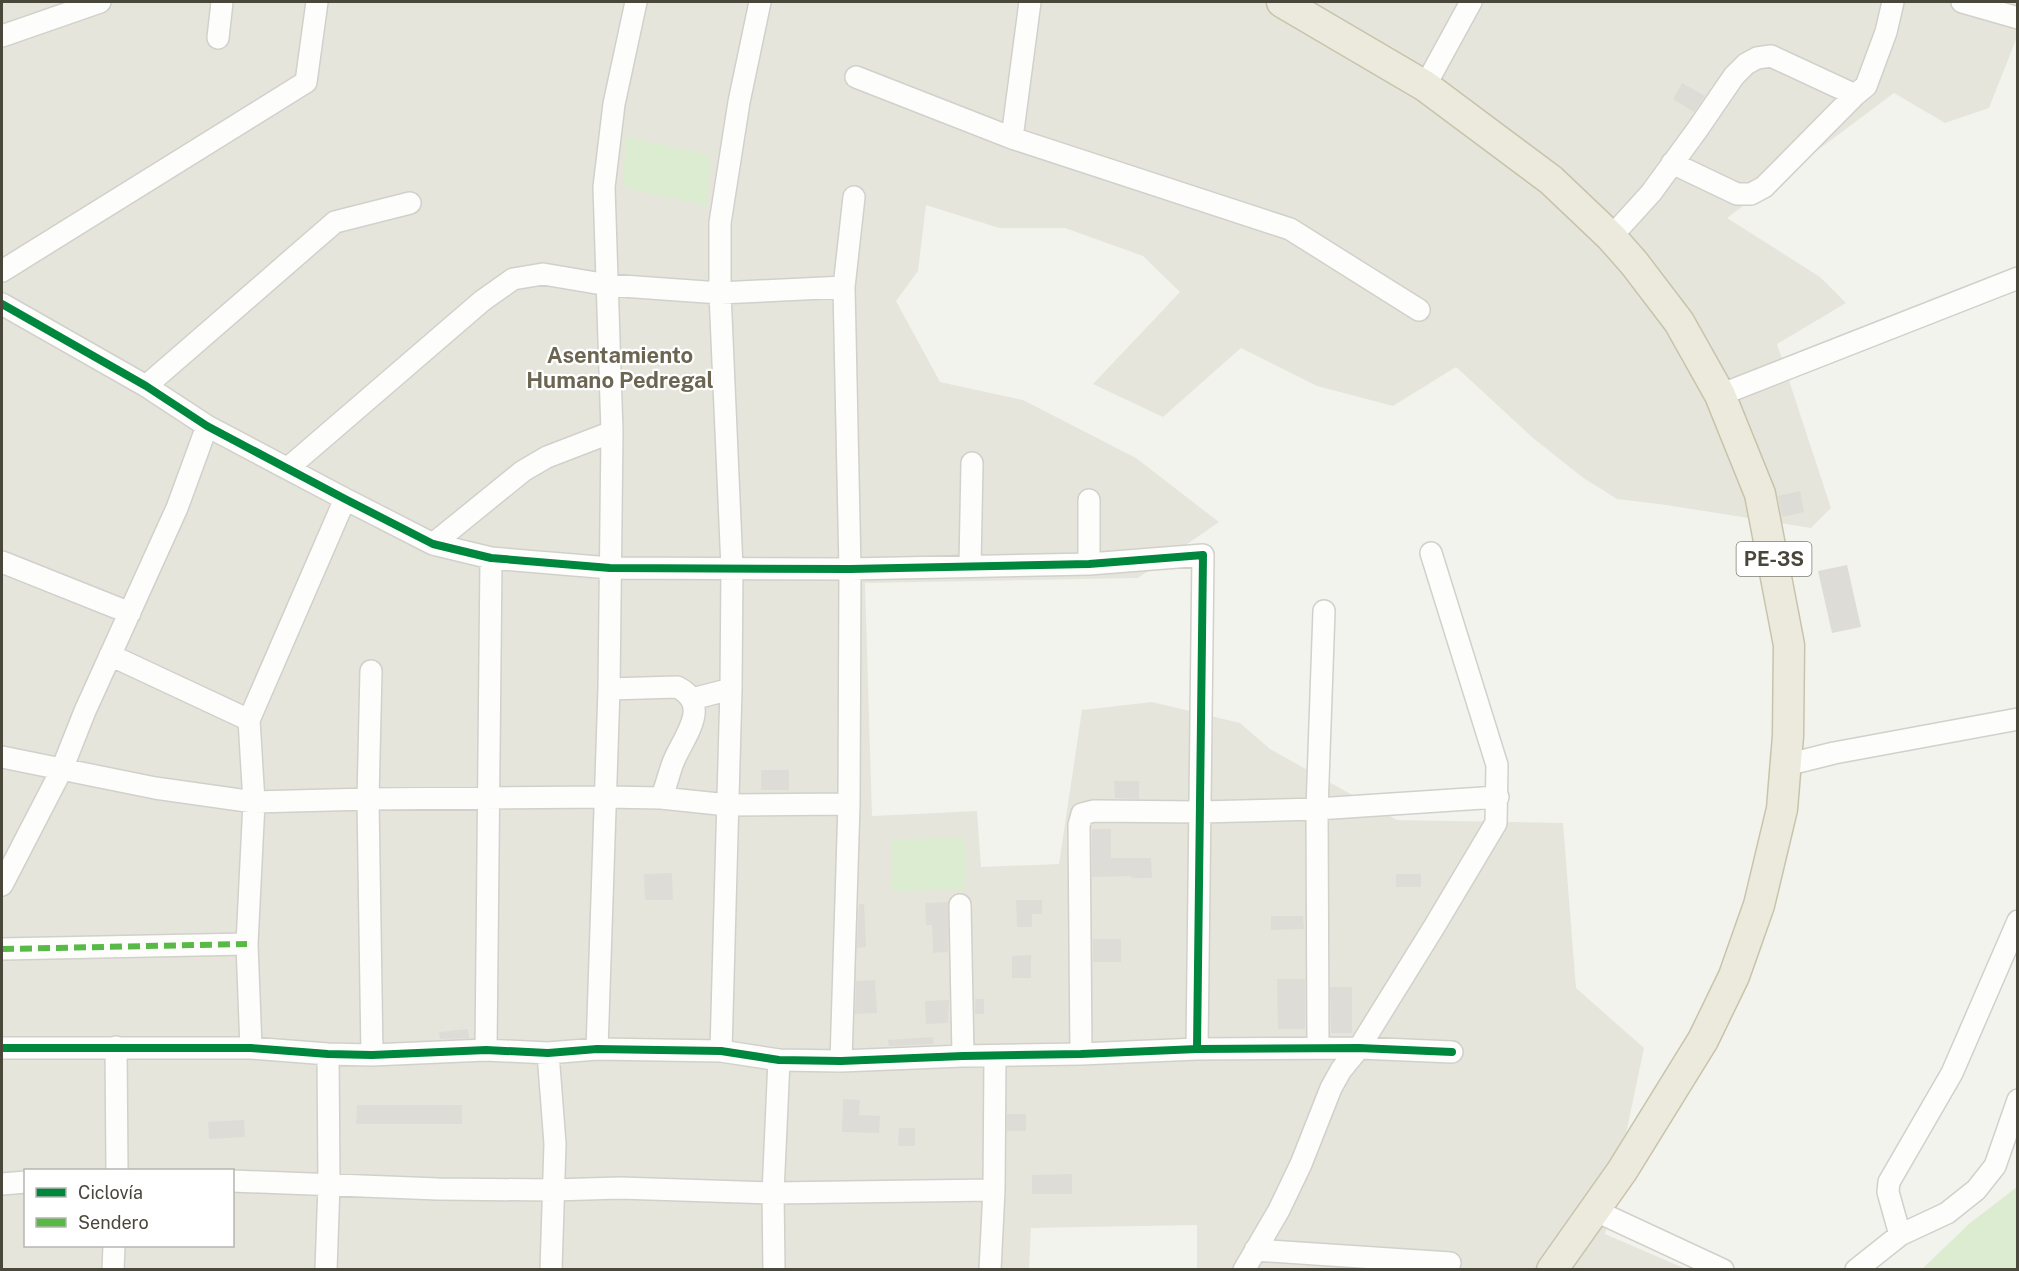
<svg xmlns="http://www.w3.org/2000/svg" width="2019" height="1271" font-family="'Public Sans',sans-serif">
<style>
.residential{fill:#e6e5dc;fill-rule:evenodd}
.green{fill:#dcecd0}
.building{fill:#dddcd6}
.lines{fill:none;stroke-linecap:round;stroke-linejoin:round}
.minor-casing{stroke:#d1d0cb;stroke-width:24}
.highway-casing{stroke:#c9c3ab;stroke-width:33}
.minor{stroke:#fdfdfc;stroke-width:21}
.highway{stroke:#ebeadc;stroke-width:30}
.quiet{stroke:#58b947;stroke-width:6;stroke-dasharray:12 6;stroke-linecap:butt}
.cycleway-casing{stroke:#fff;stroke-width:11}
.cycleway{stroke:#00873e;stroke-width:8}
.labels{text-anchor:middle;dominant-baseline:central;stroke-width:4.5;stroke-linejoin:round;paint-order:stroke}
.shield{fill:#fff;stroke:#807e75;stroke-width:1.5}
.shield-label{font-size:20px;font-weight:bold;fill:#49463a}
.neighbourhood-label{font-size:22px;font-weight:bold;fill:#6b6551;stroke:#fff}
</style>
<rect width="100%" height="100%" fill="#f3f3ee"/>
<path class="residential" d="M2,2H2017V37L1989,108L1945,123L1894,93L1727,218L1820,277L1846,303L1777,344L1831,508L1811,528L1666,505L1617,499L1582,477L1533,438L1456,367L1393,406L1317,386L1241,348L1163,417L1093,384L1180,292L1143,256L1065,228H999L926,205L918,271L896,301L940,382L1023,400L1136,458L1219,522L1138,578L865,583L872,816L977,811L981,867L1059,864L1082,710L1152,702L1240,723L1270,749L1397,820L1563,823L1576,988L1644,1048L1605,1234L1686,1269H1197V1225L1031,1228L1029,1270H2ZM26,1170H232V1246H26Z"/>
<path class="green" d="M626,137L710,155L707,206L623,187Z
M966,838V890L891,891V839Z
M2017,1187V1269H1922L1970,1223Z"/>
<path class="building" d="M1682,83L1705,96L1694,112L1673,99Z
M1800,491L1804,512L1782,517L1778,496Z
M1847,565L1861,627L1832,633L1818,571Z
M761,770H789V790H761Z
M1114,781H1139V799L1115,798Z
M1092,829H1111V858H1151L1152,878H1131V876L1092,877Z
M672,873L673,900H645L644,874Z
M1396,874H1421V887H1396Z
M1016,900H1042V914H1032V927H1017Z
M948,902V952L933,953L932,925H926L925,903Z
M859,904H864L866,947L857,948Z
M1271,916H1303L1304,929L1271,930Z
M1093,939H1121V962H1093Z
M1031,955V978H1012V956Z
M1277,979H1305V1029H1278Z
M875,980L877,1013L855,1014L856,981Z
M1330,987H1352V1033H1331Z
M975,999H984V1014H975Z
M947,1000H949L948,1023L926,1024L925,1001Z
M468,1029L469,1038L440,1039L439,1032Z
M933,1037L934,1044L889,1046L888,1040Z
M843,1099L860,1100L859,1115L880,1116L879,1133L842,1132Z
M357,1105H462V1124H356Z
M1007,1114H1026V1131H1007Z
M244,1120L245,1137L209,1139L208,1122Z
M899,1128H915V1146H898Z
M1072,1174V1194H1032V1175Z"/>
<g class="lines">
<defs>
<path id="minor" d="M1962,2L2018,18
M2,36L100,2
M218,38L222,2
M856,77L1012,138L1030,2
M1425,86L1471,2
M1012,138L1290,229L1419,310
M1672,163L1737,194H1751L1764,187L1855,95
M1611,237L1651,193L1697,130L1734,76L1746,64L1757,58L1771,56L1855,95L1866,86L1886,32L1893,2
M2,271L306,82L317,2
M2,304L146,386L207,426L345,499L433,544L491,558L610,568L850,569L1089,564L1203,555L1197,1049
M146,386L335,222L410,203
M1720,395L2018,278
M288,468L482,301L513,279L543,274L608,285L720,293L844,287
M433,544L523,471L547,457L612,432
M2,562L130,613
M1089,564V500
M970,566L972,463
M110,655L249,720L254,802L247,944L251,1048
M371,671L368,799L372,1055
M609,689L677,687C711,704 686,734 675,758C669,771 667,785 661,798
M692,699L731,689
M249,720L345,499
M2,757L155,788L254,802L368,799L606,797L661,798L728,805L849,804
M1786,765L1834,753L2018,719
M2,885L62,769L85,711L177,508L207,426
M960,905L963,1056
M2,949L247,944
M116,1047L117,1170
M1318,1047L1317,809L1324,611
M2,1048H251L328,1054L372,1055L486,1050L548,1053L597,1049L721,1051L779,1060L841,1061L963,1056L1081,1054L1197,1049L1359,1048L1452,1052
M597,1049L609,689L612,432L604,187L614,104L636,2
M486,1050L491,558
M721,1051L731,689L732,568L720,293V223L739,102L760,2
M548,1053L555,1144L551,1270
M1081,1054L1079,825L1082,814L1094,811L1200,812L1317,809L1498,797
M841,1061L849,804L850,569L844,287L854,197
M232,1181L438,1189L553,1190L620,1188L773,1193L994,1190
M2,1184L26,1182
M1594,1210L1723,1270
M1900,1235L1888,1192L1889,1182L1952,1073L2018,921
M1255,1250L1450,1263
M113,1270L114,1246
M326,1270L329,1184L328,1054
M774,1270L773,1193L779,1060
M990,1270L994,1190L995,1056
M1244,1270L1279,1210L1301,1164L1331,1088L1341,1070L1359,1048L1434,927L1496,823L1497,765L1431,553
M1856,1270L1900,1235L1947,1213L1976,1190L1995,1166L2018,1100"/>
<path id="highway" d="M1282,2L1425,86L1551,180L1611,237L1634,263L1679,322L1720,395L1760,494L1789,645L1788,736L1782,809L1759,905L1734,976L1703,1040L1622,1171L1552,1270"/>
</defs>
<use href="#minor" class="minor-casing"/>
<use href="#highway" class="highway-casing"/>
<use href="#minor" class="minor"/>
<use href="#highway" class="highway"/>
<path class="quiet" d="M2,949L247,944"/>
<defs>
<path id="cycleway" d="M2,304L146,386L207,426L345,499L433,544L491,558L610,568L850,569L1089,564L1203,555L1197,1049
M2,1048H251L328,1054L372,1055L486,1050L548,1053L597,1049L721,1051L779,1060L841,1061L963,1056L1081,1054L1197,1049L1359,1048L1452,1052"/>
</defs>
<use href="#cycleway" class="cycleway-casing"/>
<use href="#cycleway" class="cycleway"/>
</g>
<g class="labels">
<rect class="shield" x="1736.5" y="542" width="75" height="34" rx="4.5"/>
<g class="shield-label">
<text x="1774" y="559">PE-3S</text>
</g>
<g class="neighbourhood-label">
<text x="620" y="355">Asentamiento<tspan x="620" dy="25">Humano Pedregal</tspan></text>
</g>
</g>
<rect width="2019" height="1271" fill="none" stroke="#49463a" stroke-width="6"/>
<rect x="24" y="1169" width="210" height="78" fill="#ffffff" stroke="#b6b5b0" stroke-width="1.5"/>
<rect x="36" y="1188" width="30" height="9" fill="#00873e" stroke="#b6b5b0" stroke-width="1.5"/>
<text x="78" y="1199" font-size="18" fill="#49463a">Ciclovía</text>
<rect x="36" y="1218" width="30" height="9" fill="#58b947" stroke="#b6b5b0" stroke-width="1.5"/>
<text x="78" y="1229" font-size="18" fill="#49463a">Sendero</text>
</svg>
